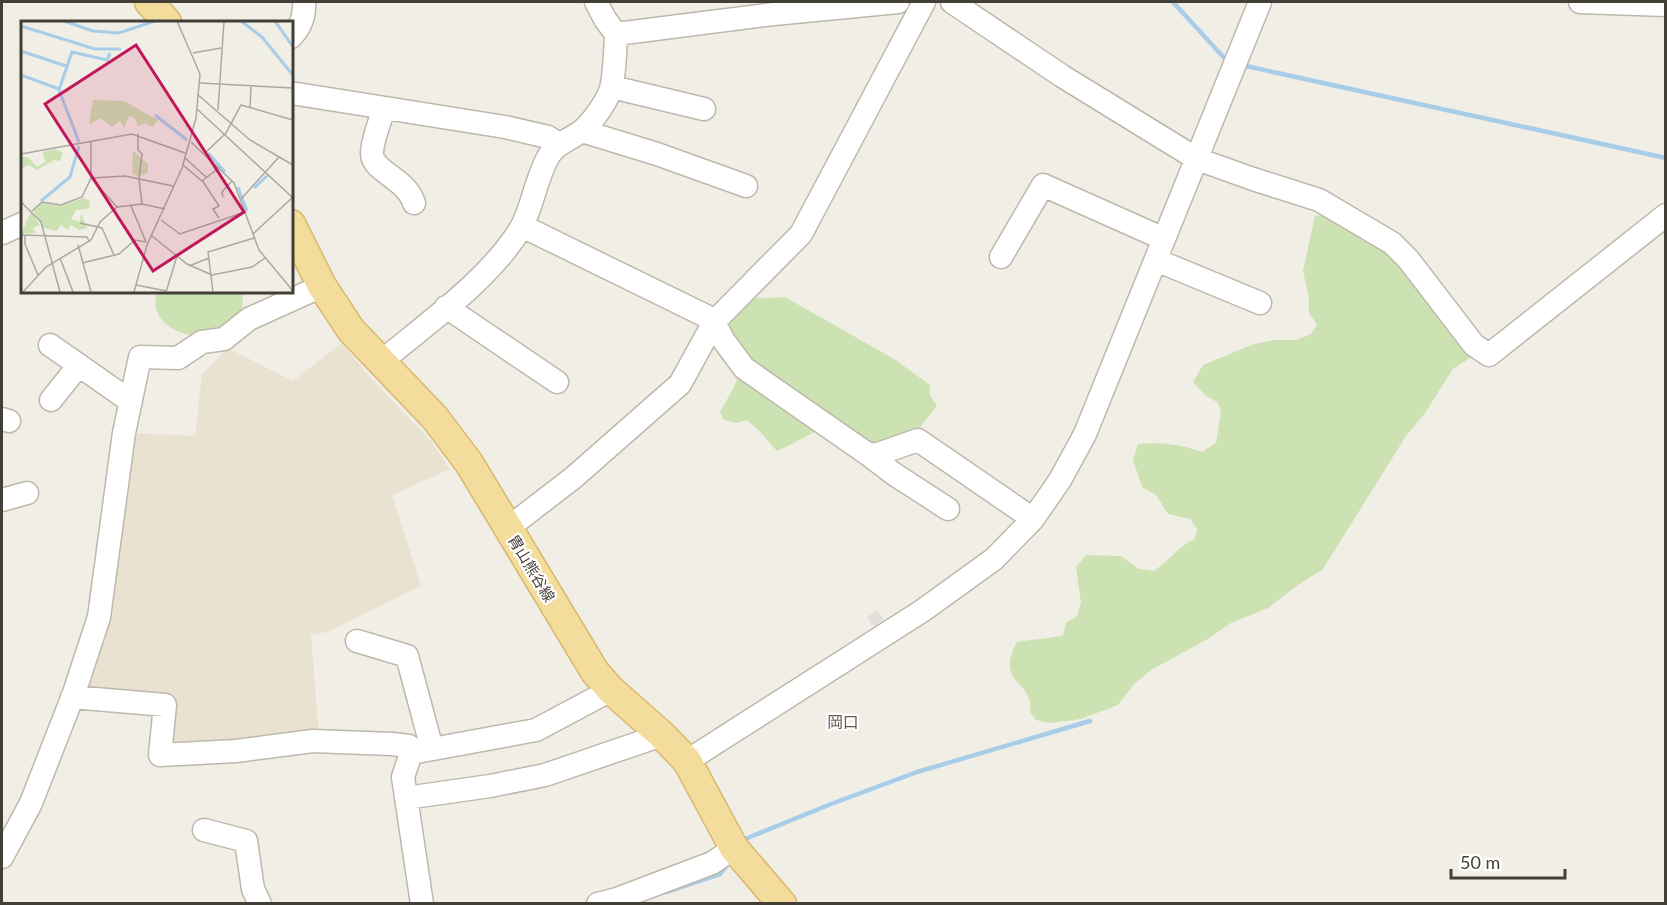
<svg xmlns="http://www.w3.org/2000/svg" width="1667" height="905" font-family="Lato,'Noto Sans JP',sans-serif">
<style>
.education{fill:#e9e2d1}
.green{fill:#cce2b2}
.parking{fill:#e2e0dd}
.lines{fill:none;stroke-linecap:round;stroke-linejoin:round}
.stream{stroke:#a7cde8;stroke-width:4.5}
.minor-casing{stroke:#beb8ac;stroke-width:25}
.major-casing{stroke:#d7b86d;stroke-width:31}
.minor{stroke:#fff;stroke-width:22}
.major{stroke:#f4dc9c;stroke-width:28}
.labels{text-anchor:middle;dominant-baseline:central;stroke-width:4.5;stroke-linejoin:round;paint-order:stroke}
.street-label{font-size:15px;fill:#433e36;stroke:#fff}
.neighbourhood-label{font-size:16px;fill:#655c4e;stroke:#fff}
.inset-river{fill:none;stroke:#a7cde8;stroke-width:3}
.inset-road{fill:none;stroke:#aba8a0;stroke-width:1.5}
.view{fill:#c2185b;fill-opacity:0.15;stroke:#c2185b;stroke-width:3}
.inset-edge{fill:none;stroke:#433e36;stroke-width:3}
</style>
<rect width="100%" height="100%" fill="#f1eee6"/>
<path class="education" d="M342,343L368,375L430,440L450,469L392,495L421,586L327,632L311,635L319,736L166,746L170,699L87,687L130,433L195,436L202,374L228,348L293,381Z"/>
<path class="green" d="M1329,215L1389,253L1470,358L1453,369L1425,413L1406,436L1323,569L1298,585L1268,608L1231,623L1206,640L1151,670L1135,683L1118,705L1081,719L1050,723L1036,720L1030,712C1034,679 994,685 1017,642C1032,639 1050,639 1063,635L1066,623L1077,616L1081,603L1076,567L1086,555L1121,556L1139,569L1154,571C1170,560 1177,547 1195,539L1197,529L1190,519L1168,514L1156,495L1142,487L1133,460L1138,444C1160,442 1181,444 1202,452L1216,443L1221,411L1217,402L1206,396L1193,382L1203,365L1254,344L1275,340H1296L1311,334L1317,325L1309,313V299L1303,271L1315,216Z
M157,291H243C243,302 243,313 236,322C233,325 227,326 223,328C217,331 208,336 201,336C176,336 148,319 157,291Z
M785,297L894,359L930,385V395L937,406L916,432L874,448L833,424C813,431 796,443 777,451C766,440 759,428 746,420L737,423L724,420L720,412L734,387L745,357L726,332L733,318L747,299Z"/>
<path class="parking" d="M877,610L884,620L874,627L867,617Z"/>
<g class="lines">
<path class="stream" d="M1173,2L1227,61
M1241,65L1666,158
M743,843L745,839L831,804L917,772L1090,721
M666,892L720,874L727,865"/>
<defs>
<path id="minor" d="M952,2L1062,76L1197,159L1253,179L1319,200L1392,243L1408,259L1474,345L1489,355L1666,215
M1580,2L1666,5
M616,34L774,14L898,2
M291,37C301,27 305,16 304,2
M612,87L704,109
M291,93L505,127L548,137L559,144
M384,108C380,122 372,140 372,154C373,172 406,178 414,203
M582,131L657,154L746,186
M522,226L708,317L714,322L724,341L744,368L869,455L881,453L918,440L1033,519
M2,233L22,224
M1001,257L1043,185L1164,239
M1156,260L1260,303
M446,307L557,382
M50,345L130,401
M381,362C426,324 492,278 522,226C533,205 537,174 550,154C558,142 572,139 583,130C593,121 610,98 612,84C615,68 615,51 616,34L605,19L596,2
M51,400L79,365
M2,419L9,421
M869,455L894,474L948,509
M2,500L27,493
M508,528L573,478L680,384L714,322L801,234L924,2
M357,641L407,656L432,749
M72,697L165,705L160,755L236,751L313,741L392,744L409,746L417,752
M687,761L922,611L994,559L1033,519L1060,480L1085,434L1260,2
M406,798L490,786L545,775L662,735
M204,830L246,841L253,889L260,904
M2,857L31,803L74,693L99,617L124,433L140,357L178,358L202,342L224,339L249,319L322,286
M422,904L403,777L411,753L536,730L611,690
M598,904L617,899L712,863L734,848"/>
<path id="major" d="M149,2L167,22
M291,224L322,286L351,330L435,418L469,463L595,672L611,690L662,735L687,761L734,848L782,904"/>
</defs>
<use href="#minor" class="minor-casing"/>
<use href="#major" class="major-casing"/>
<use href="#minor" class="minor"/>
<use href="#major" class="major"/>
</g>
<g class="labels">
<g class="street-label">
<text transform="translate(532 568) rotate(59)">胄山熊谷線</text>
</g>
<g class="neighbourhood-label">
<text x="843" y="721">岡口</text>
</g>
</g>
<g transform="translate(21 21)">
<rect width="272" height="272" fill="#f1eee6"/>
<path d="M72,79L103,80L137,99L132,106L124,102L117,105L114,97L108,95L103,107L99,100L91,106L79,97L68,104ZM34,128L42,132L39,140L33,139L16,149L8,144L0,147V136H7L16,146L24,141L22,131ZM112,130L127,143V151L118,156L111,152ZM63,177L69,180L68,188L55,189L50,198L59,201L60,192L66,207L58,209L50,204L46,209L40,204L36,210L23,207L12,189L21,182L40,185ZM10,191L19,204L12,207L15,212L0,213Z" fill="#cce2b2"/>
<path class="inset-river" d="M43,0L72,10L98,12L134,0M220,0L241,16L271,53M254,0L272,26M0,5L74,28H100M0,30L45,45M0,54L38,68M134,94L166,119M58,121L38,69L51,31L86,39L89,32M187,132L204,151M217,166L226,190M233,167L247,154M20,180L49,156L58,125"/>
<path class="inset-road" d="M172,32L200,27M179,62L272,67M176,73L229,119L272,144M229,87L230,66M176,88L272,177M197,89L203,0M117,113V129L121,133L118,158L121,183M170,121L213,162L238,229L272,270M184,132L205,112L220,84L272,99M0,133L111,113L164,132M163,136L186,157M162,144L181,160L199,146M70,157L96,186M72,157L104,155L152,165M181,159L198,185L192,188L198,197M202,176L201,171L211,160M220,178L258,136M0,181L20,201L39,271M110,185L125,221M11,190L21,181L40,184L61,176L70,157V120M140,199L159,213L224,191M59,202L81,207L93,234M232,213L272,176M0,214L66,216L68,220M4,215V223L17,254M131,215L166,243L191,254L231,246L244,237M57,224L70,271M39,237L52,271M61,242L98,233L114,219L125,221M168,245L188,237M115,264L146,270M2,271L25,246L70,219L79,201L96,186L121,183L144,188M113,271L126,224L161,147L175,97L179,53L156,0M145,271L156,235M192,271L187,231L233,217"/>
<path class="view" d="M115,24L223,191L132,250L24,83Z"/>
<rect width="272" height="272" class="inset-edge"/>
</g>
<rect width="1667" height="905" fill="none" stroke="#433e36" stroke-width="6"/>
<path d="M1451 869v9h114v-9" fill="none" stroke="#433e36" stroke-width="3"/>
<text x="1460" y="869" font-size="18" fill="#433e36" stroke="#ffffff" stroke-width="4.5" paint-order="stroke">50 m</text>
</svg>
